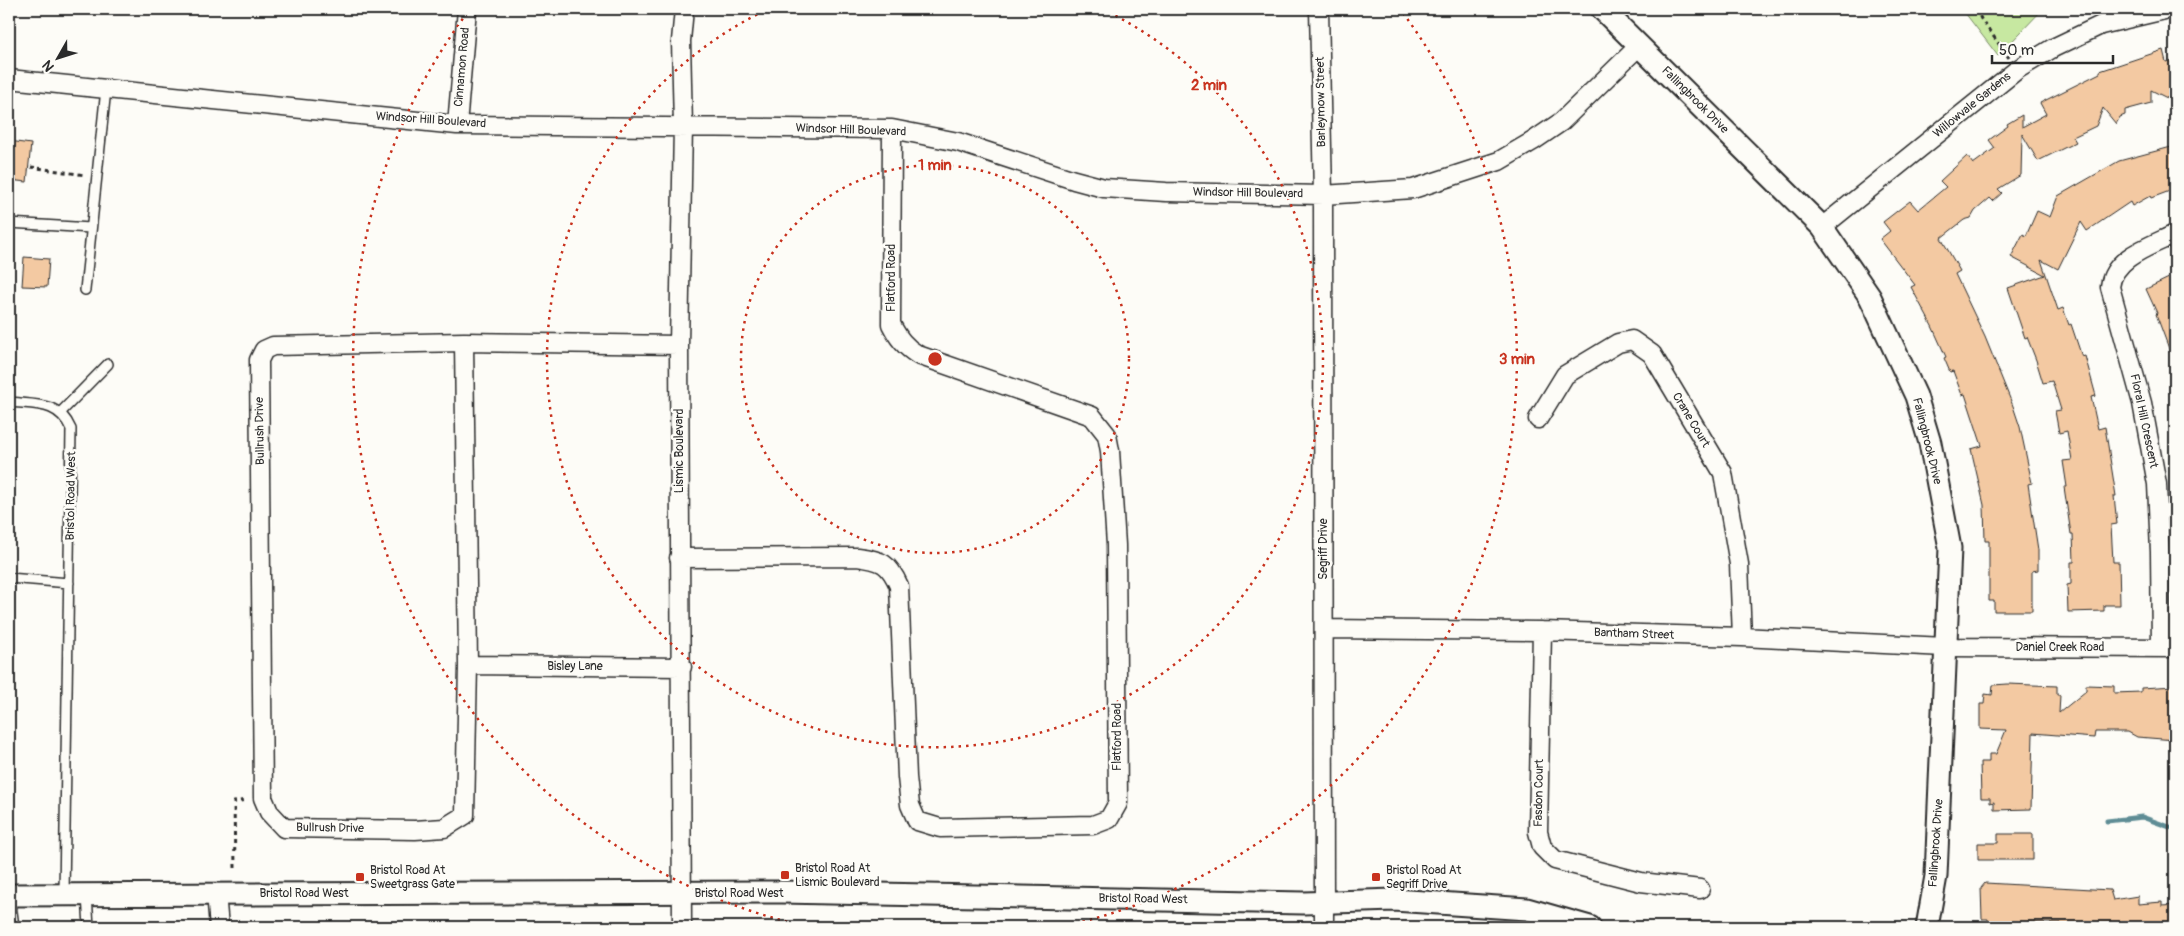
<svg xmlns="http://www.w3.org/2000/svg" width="2184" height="936" font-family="Pangolin,sans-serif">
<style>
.green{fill:#c7e8a1;stroke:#798a66}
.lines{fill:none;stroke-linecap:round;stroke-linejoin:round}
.stream{stroke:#5e8d95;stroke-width:5}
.building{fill:#f3c9a2;stroke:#2b2b2b}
.service-casing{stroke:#2b2b2b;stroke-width:12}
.minor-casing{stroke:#2b2b2b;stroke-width:21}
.tertiary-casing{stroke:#2b2b2b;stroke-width:25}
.path{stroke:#2b2b2b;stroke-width:3;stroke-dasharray:4 4;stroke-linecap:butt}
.service{stroke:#fdfcf7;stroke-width:9}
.minor{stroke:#fdfcf7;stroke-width:18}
.tertiary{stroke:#fdfcf7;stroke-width:21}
.ring{fill:none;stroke:#c8321e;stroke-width:2.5;stroke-dasharray:2.5 5}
.poi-dot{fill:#c8321e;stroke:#fdfcf7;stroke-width:2}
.labels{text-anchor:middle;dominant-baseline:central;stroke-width:5;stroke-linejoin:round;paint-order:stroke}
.street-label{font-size:12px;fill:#2b2b2b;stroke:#fdfcf7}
.poi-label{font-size:12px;fill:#2b2b2b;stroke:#fdfcf7;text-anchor:start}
.centre{fill:#c8321e;stroke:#fdfcf7;stroke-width:2.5}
.ring-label{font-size:15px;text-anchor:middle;font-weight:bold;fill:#c8321e;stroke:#fdfcf7;stroke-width:5;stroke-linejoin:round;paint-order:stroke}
</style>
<rect width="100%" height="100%" fill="#fdfcf7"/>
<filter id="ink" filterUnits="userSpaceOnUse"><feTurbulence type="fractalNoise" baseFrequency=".02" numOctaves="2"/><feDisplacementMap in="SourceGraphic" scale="10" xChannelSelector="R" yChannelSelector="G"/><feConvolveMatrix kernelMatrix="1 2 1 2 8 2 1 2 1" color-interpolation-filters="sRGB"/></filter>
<g filter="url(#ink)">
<path class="green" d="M1962,9H2043L1998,56Z"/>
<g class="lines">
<path class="stream" d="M2107,821L2142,817L2175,829"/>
</g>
<path class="building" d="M2163,50L2166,62L2175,59V102L2151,90V103L2125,110V115L2120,117L2116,124L2103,108L2096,126L2073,137L2076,142L2038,161L2022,134L2021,175L1998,189L2002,193L1993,201L1990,198L1975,211L1971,218L1964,220L1941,238L1960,271L1955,274L1985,337L2013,406L2020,427L2032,483L2028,484L2038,550V570L2032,571V611H1994V601H1989V541H1985L1984,505L1971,449L1982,446L1965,394L1962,395L1953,371L1950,372L1944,358L1946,357L1932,326L1911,287L1915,285L1880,239L1890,231L1883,222L1910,201L1918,210L1946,187L1940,181L1967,156L1973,164L1995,148L1989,140L2008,126L2007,124L2022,115V127L2046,114L2040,103L2100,73V71Z
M9,141L31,144L27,182L9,180Z
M2175,146V189L2151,198L2150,196L2132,206L2130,202L2087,231L2081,222L2058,269L2041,260L2058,310L2063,308L2069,325L2071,324L2082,357L2085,356L2096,396L2091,397L2098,429L2105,427L2116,496H2114L2117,524L2111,525L2113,562H2119L2120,605H2104V611L2068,612L2067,585L2071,584V562H2074L2073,534H2071L2064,487H2067L2063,461L2072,460L2067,431L2059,433L2055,411L2061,410L2052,381L2043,383L2036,360L2027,337L2025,338L2008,288L2045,275L2011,257L2023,234L2026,236L2037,211L2050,217L2058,196L2119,161Z
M24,257L49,259L47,287L22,286Z
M2175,275V362H2174L2156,314L2157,313L2146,289Z
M2008,684L2057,686V695H2060L2059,713L2086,691V685L2114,686V693L2141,692V688L2175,686V740L2137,737L2128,732H2095L2094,738L2033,733L2031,809L1994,810V802L1990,803V798H1981L1980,762H1989V754H1996L2006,730L1980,729V704H1984L1985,694L1992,695L1993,685Z
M1998,834H2033V860H1978V843H1998Z
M1985,883L2110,890L2113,900L2138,896V904L2162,902V906L2175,905V927H2061V923L1988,922V919H1982L1981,888Z"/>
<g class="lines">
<defs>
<path id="service" d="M9,223L91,228
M85,290L106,89
M9,402C35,405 59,401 71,429L64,894
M61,412L108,364
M9,578L69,583
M87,895L89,927
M10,896L14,927"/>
<path id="minor" d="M1319,9L1323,195L1324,927
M9,79L457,125L892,129L958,142L1074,180L1104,188L1166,192L1323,195L1413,189L1499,161L1533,141L1561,122L1640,45
M457,125L467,9
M1822,227L2018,69L2053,48L2101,25L2169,9
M464,342L468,665L465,815L444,828L415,830L284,828L269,812L263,798L259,360L264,350L273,346L464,342L679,345
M1538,419L1565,375L1618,343L1632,340L1652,354L1723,473L1739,564L1742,637
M679,558L857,557C882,560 889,563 899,586L907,777L910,805L917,821L940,828L1093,825L1109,819L1118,803L1116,545L1110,451L1107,435L1092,416L918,355C905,347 898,338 891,324L892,129
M1324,629L1542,631L1742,637L1945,647L2175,648
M1542,631L1538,832L1542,847L1555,860L1641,882L1700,889
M2161,647L2160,552L2157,484L2142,403L2110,287C2113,257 2151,246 2175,234
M468,665L682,667
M216,893L219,927
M682,927L679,345L683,126L681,41L684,9"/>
<path id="tertiary" d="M1602,9L1822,227L1870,297L1916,396L1930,443L1950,548L1936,876L1927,927
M9,895L782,892L1304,903L1394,900L1527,909L1590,927"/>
</defs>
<use href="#service" class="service-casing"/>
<use href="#minor" class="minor-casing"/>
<use href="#tertiary" class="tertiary-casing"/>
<path class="path" d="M1976,9L1981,19L2009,58
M31,167L85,175
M235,868L234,802L247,800"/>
<use href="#service" class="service"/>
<use href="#minor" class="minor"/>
<use href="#tertiary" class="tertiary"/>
</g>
</g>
<g class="ring">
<circle cx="935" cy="359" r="194"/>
<path d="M1102 9A388 388 0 1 1 768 9"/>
<path d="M809 927A582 582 0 0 1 467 13M1403 13A582 582 0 0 1 1061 927"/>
</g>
<g class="poi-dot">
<rect x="780" y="870" width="10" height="10" rx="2.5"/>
<rect x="355" y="872" width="10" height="10" rx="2.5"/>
<rect x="1371" y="872" width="10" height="10" rx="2.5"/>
</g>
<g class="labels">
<g class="street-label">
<text transform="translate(462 67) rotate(-85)">Cinnamon Road</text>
<text transform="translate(1695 100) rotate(45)">Fallingbrook Drive</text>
<text transform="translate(1321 102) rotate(-91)">Barleymow Street</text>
<text transform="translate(1972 105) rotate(-39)">Willowvale Gardens</text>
<text transform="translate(431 120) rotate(4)">Windsor Hill Boulevard</text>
<text transform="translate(851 130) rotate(2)">Windsor Hill Boulevard</text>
<text transform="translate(1248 193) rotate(1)">Windsor Hill Boulevard</text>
<text transform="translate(891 278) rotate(-90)">Flatford Road</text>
<text transform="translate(1691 420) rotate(59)">Crane Court</text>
<text transform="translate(2144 421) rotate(78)">Floral Hill Crescent</text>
<text transform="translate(260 431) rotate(-91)">Bullrush Drive</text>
<text transform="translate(1927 441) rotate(76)">Fallingbrook Drive</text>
<text transform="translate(679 451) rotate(-90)">Lismic Boulevard</text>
<text transform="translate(71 496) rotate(-89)">Bristol Road West</text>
<text transform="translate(1323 549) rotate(-90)">Segriff Drive</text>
<text transform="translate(1634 634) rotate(2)">Bantham Street</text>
<text x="2060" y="647">Daniel Creek Road</text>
<text x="575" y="666">Bisley Lane</text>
<text transform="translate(1117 737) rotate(-90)">Flatford Road</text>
<text transform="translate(1539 793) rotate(-89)">Fasdon Court</text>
<text transform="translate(330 828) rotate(1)">Bullrush Drive</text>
<text transform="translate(1936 843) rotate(-86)">Fallingbrook Drive</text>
<text x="304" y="893">Bristol Road West</text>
<text x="739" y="893">Bristol Road West</text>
<text transform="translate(1143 899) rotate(1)">Bristol Road West</text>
</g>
<g class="poi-label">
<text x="795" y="868">Bristol Road At<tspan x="795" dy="14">Lismic Boulevard</tspan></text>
<text x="370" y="870">Bristol Road At<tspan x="370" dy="14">Sweetgrass Gate</tspan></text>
<text x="1386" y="870">Bristol Road At<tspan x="1386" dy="14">Segriff Drive</tspan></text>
</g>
</g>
<circle cx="935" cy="359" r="8" class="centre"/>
<g class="ring-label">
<text x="1209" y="90">2 min</text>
<text x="935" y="170">1 min</text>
<text x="1517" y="364">3 min</text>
</g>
<rect width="2184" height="936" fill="none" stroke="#fdfcf7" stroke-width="30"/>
<rect x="15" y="15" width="2154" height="906" fill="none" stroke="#2b2b2b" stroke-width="2" filter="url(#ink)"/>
<g transform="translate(58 58) rotate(231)" stroke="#fdfcf7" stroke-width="4" paint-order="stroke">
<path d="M0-4L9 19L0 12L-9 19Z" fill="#2b2b2b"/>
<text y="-8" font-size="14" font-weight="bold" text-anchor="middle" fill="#2b2b2b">N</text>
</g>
<path d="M1992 55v8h121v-8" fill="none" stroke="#2b2b2b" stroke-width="2.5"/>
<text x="1999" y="55" font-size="15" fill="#2b2b2b" stroke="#fdfcf7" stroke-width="4" paint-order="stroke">50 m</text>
</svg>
